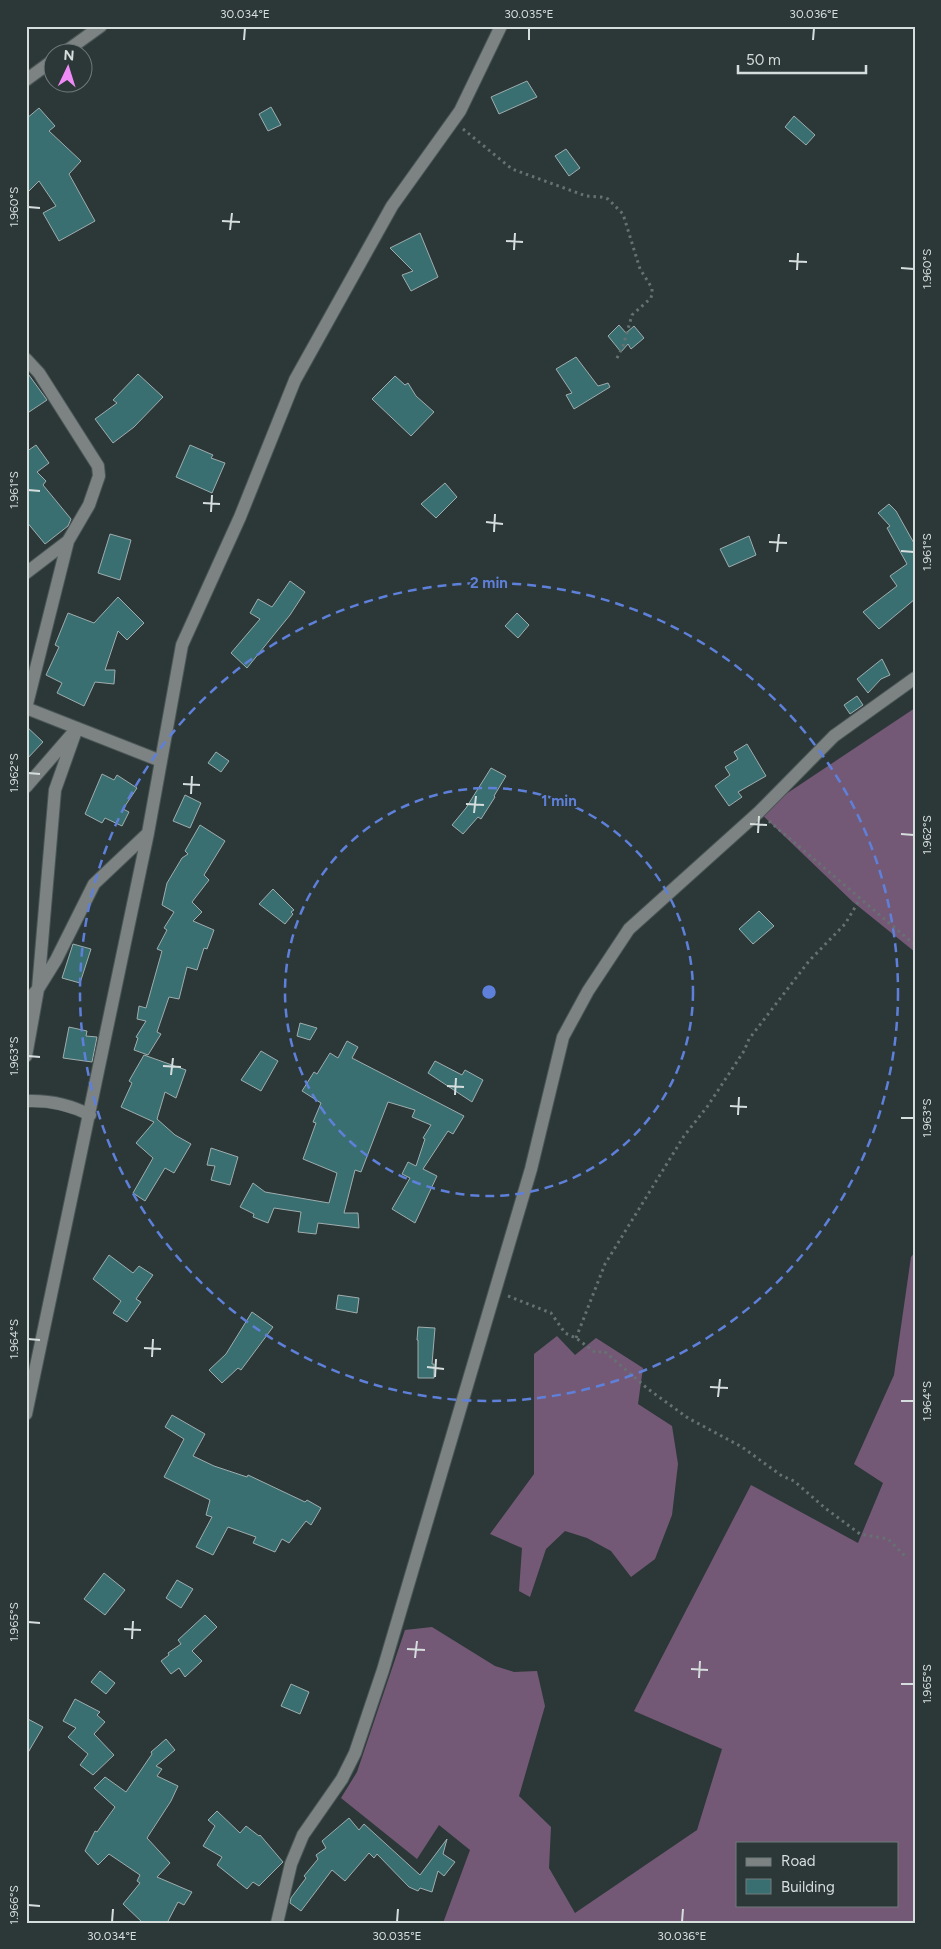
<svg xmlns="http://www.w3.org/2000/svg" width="941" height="1949" font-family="Figtree,sans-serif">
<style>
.forest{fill:#745976;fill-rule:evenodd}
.building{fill:#3a6f71;stroke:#9fadae}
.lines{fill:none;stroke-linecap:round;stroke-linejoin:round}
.minor-casing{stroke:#4b5656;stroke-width:14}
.path{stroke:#667171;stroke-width:3;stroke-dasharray:2.5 4;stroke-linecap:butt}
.minor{stroke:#7d8383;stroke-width:12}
.ticks{fill:none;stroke:#d6dddd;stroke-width:2}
.ring{fill:none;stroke:#5e80da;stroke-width:2.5;stroke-dasharray:9 6}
.centre{fill:#5e80da;stroke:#2c3838;stroke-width:2.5}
.ring-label{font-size:15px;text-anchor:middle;font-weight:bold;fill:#5e80da;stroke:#2c3838;stroke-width:4;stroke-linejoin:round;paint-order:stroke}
.neatline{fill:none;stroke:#d6dddd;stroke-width:2}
.ticks-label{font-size:12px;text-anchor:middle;fill:#d6dddd}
</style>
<rect width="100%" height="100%" fill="#2c3838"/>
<path class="forest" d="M915,708V952L853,902L759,812Z
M915,1252V1923H443L470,1850L439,1825L417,1859L341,1798L357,1772L405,1630L432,1627L495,1666L514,1672L537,1671L545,1706L519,1796L551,1827L549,1868L575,1913L697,1830L722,1749L634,1711L751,1485L858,1543L883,1483L854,1464L894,1375L911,1257ZM737,1843H897V1905H737Z
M557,1336L575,1355L596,1338L643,1368L638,1404L672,1426L678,1464L672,1515L655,1559L631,1577L611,1551L587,1538L565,1531L546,1549L530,1597L519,1591L522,1548L490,1534L534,1474V1354Z"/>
<path class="building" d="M527,81L537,97L499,114L491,97Z
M271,107L281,125L268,131L259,114Z
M39,108L55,126L49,131L81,161L69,174L95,221L59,241L43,213L56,206L39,181L26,194V119Z
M794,116L815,135L806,145L785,127Z
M566,149L580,168L569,176L555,156Z
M420,233L438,277L411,291L402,275L413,271L390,248Z
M619,325L626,333L634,326L644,338L631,349L628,344L621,352L608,336Z
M576,357L598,386L608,383L610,387L574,409L566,395L572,393L556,369Z
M26,371L47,400L26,414Z
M138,374L163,397L134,427L113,443L95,419L117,403L113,400Z
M395,376L405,385L408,383L416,396L434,412L411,436L372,399Z
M36,445L49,463L37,472L46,481L43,485L71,519L68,526L45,544L26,521V452Z
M190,445L213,455L211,458L225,463L212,493L176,477Z
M445,483L457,497L436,518L421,504Z
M889,504L896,511L915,545V599L879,629L863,612L897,586L890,576L907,564L887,528L890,526L878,513Z
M110,534L131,540L120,580L98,573Z
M749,536L756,555L729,567L720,549Z
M290,581L305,592L290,615L247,668L231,653L260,619L250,613L258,599L272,607Z
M118,597L144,623L127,640L118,631L105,670H115L114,684L95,682L84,706L57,693L62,683L46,675L59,647L55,645L68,613L94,623Z
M517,613L529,625L518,638L505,626Z
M882,659L890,675L881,679L868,693L857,679Z
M857,696L863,705L850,714L844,705Z
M26,726L43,742L26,760Z
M747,744L766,776L738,792L742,797L729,806L715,786L730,775L725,767L738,759L734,752Z
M216,752L229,761L221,772L208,763Z
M491,768L506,776L494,796L495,797L481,819L478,817L463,834L452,825L466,808Z
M102,774L114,780L117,775L137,788L123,809L129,812L122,826L105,818L102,823L85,814Z
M185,795L201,803L190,828L173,821Z
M200,825L225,841L204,875L209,880L192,902L202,912L193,921L214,930L207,949L204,948L197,970L187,967L179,999L169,997L157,1032L161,1034L148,1055L134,1050L138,1038L136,1037L146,1021L137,1019L139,1006L146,1008L162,951L157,949L167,930L164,928L174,912L162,905L167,883L182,858L188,854L185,851Z
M273,889L294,910L291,912L293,914L285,924L259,904Z
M759,911L774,926L753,944L739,929Z
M73,944L91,949L80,983L62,978Z
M300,1023L317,1028L310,1040L297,1036Z
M69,1027L87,1031L86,1036L97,1037L92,1062L63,1058Z
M347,1041L358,1047L352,1058L464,1116L453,1134L448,1131L423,1169L437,1176L415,1223L392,1209L410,1178L402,1174L408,1162L416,1166L425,1139L423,1138L431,1125L412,1117L415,1110L388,1102L361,1172L355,1170L344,1213H358L359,1228L318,1223L316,1234L298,1232L301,1212L274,1208L268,1223L253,1217L254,1214L240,1207L253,1183L265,1192L329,1203L337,1173L303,1159L316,1123L313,1122L321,1103L302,1091L314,1072L317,1074L330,1053L338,1058Z
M261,1051L278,1061L261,1091L241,1080Z
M144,1055L186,1070L176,1098L165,1092L157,1119L175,1135L191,1144L174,1173L165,1168L145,1201L133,1193L153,1158L136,1143L154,1122L121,1107L132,1083L129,1081Z
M435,1061L462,1075L465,1070L483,1080L472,1102L428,1073Z
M211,1148L238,1157L230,1185L211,1180L215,1166L207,1165Z
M109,1255L133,1273L139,1266L153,1275L136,1299L141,1302L127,1322L113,1313L121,1301L93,1279Z
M338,1295L359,1298L357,1313L336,1309Z
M252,1312L273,1327L241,1370L238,1368L222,1383L209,1370L226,1354Z
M418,1327L435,1328L432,1364H434V1378H418V1340H417Z
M172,1415L205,1434L193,1456L214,1466L247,1477L248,1475L305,1502L307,1500L321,1508L311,1525L306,1521L289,1543L282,1539L275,1552L253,1543L256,1537L228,1527L213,1555L196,1547L212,1517L206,1515L210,1500L164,1477L184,1439L165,1427Z
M104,1573L125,1590L105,1615L84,1599Z
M177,1580L193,1589L181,1608L166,1598Z
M205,1615L217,1627L192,1651L202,1661L185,1677L179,1668L171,1674L161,1661L169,1655L168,1653L181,1644L178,1640Z
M100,1671L115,1683L106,1694L91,1682Z
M291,1684L309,1692L300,1714L281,1706Z
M75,1699L100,1712L97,1715L105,1722L94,1734L114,1755L93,1775L80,1765L88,1754L68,1737L76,1728L63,1721Z
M26,1718L43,1727L26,1756Z
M166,1739L175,1750L156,1766L162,1769L157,1776L178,1786L171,1801L147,1838L170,1863L157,1877L192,1892L184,1905L178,1902L167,1923H143L123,1904L140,1883L137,1881L140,1875L109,1854L98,1865L85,1851L95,1831L97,1832L115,1807L94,1788L105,1777L126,1792L152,1754L151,1752Z
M217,1811L240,1833L246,1826L259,1836L260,1835L283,1862L259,1886L253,1882L247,1889L217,1865L222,1857L203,1846L215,1826L208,1820Z
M349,1818L359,1830L364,1824L420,1875L447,1839L443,1854L455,1862L444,1876L438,1871L432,1892L420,1888L418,1891L409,1887L377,1854L374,1858L369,1853L345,1881L332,1870L301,1911L290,1903L291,1898L306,1878L304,1876L318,1859L316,1855L326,1848L322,1841Z"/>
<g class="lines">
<defs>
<path id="minor" d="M65,52L101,26
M26,80L52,61
M26,359L39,373L98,466L99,476L89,505L68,541L26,708
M26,573L68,541
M26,708L161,761
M26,787L72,734
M26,1003L38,989L56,960L94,884L148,833
M26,1056L38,989L55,790L77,728
M26,1101C50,1100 69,1104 90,1115
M26,1414L148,833L182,645L240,517L295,380L392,206L460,111L501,26
M277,1923L291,1864L303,1835L342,1779L355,1753L383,1670L531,1169L563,1037L588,991L629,929L759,812L834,736L915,678"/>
</defs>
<use href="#minor" class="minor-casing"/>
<path class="path" d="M463,129L512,169L586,196L601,197L608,199L623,214L640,269L652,288V293L651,298L632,315L623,346L616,360
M769,821L915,945
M508,1296L551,1313L565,1333L576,1338L596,1353L604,1351L648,1389L688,1418L742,1447L782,1476L794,1481L825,1508L860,1534L888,1539L907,1558
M576,1338L605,1264L684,1136L707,1107L744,1051L749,1039L809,961L845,924L860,899"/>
<use href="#minor" class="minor"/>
</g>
<path class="ticks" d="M244,40L245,28M529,40V28M813,40L814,28M28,207L40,208M222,221L240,222M230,230L232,213M506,241L523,242M514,250L515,233M789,261L807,262M901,268L914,269M797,270L798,253M28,490L40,491M203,503L220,504M211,512L212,495M486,522L503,524M494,532L495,514M769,542L787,543M901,551L914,552M777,552L779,534M28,773L40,774M183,784L200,785M191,794L192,776M466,804L484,805M474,813L476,796M750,824L767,825M758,833L759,816M901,834L914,835M28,1056L40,1057M163,1066L181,1067M171,1075L173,1058M447,1086L464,1087M455,1095L456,1078M730,1106L747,1107M738,1115L739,1097M901,1118H914M28,1339L40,1340M144,1348L161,1349M152,1357L153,1339M427,1367L444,1369M435,1377L436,1359M710,1387L728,1388M718,1397L720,1379M901,1401H914M28,1622L40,1623M124,1629L141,1630M132,1639L133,1621M407,1649L425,1650M415,1658L417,1641M691,1669L708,1670M699,1678L700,1661M901,1684H914M28,1905L40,1906M112,1922L113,1909M397,1922L398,1909M682,1922L683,1909"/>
<g class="ring">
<circle cx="489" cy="992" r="204"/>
<circle cx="489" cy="992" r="409"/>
</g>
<circle cx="489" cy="992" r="8" class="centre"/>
<g class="ring-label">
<text x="489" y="588">2 min</text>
<text x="559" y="806">1 min</text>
</g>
<rect width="941" height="1949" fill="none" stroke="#2c3838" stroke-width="55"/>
<rect x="736" y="1842" width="162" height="65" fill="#2c3838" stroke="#707a7a"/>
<rect x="746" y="1858" width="25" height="8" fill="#7d8383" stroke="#707a7a"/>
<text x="781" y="1866" font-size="15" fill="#d6dddd">Road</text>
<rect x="746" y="1879" width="25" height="15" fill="#3a6f71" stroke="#707a7a"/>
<text x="781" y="1892" font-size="15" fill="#d6dddd">Building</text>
<g transform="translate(68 68) rotate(4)"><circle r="24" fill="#2c3838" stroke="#707a7a"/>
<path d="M0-4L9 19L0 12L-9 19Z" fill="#ef8bf7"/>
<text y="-8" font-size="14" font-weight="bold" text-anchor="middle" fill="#d6dddd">N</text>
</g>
<path d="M738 65v8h128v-8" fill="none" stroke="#d6dddd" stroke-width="2.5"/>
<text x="746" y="65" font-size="15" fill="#d6dddd" stroke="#2c3838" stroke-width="4" paint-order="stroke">50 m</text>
<rect x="28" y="28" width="886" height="1894" class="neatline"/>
<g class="ticks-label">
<text x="245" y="18">30.034°E</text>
<text x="529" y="18">30.035°E</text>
<text x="814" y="18">30.036°E</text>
<text transform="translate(14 207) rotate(-90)" y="4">1.960°S</text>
<text transform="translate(927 269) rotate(-90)" y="4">1.960°S</text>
<text transform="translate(14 490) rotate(-90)" y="4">1.961°S</text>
<text transform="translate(927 552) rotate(-90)" y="4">1.961°S</text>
<text transform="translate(14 773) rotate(-90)" y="4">1.962°S</text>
<text transform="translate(927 835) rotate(-90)" y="4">1.962°S</text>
<text transform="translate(14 1056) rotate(-90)" y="4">1.963°S</text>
<text transform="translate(927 1118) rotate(-90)" y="4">1.963°S</text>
<text transform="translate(14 1339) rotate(-90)" y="4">1.964°S</text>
<text transform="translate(927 1401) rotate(-90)" y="4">1.964°S</text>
<text transform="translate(14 1622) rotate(-90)" y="4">1.965°S</text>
<text transform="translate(927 1684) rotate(-90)" y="4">1.965°S</text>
<text transform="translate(14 1905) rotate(-90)" y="4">1.966°S</text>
<text x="112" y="1940">30.034°E</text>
<text x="397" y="1940">30.035°E</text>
<text x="682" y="1940">30.036°E</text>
</g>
</svg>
